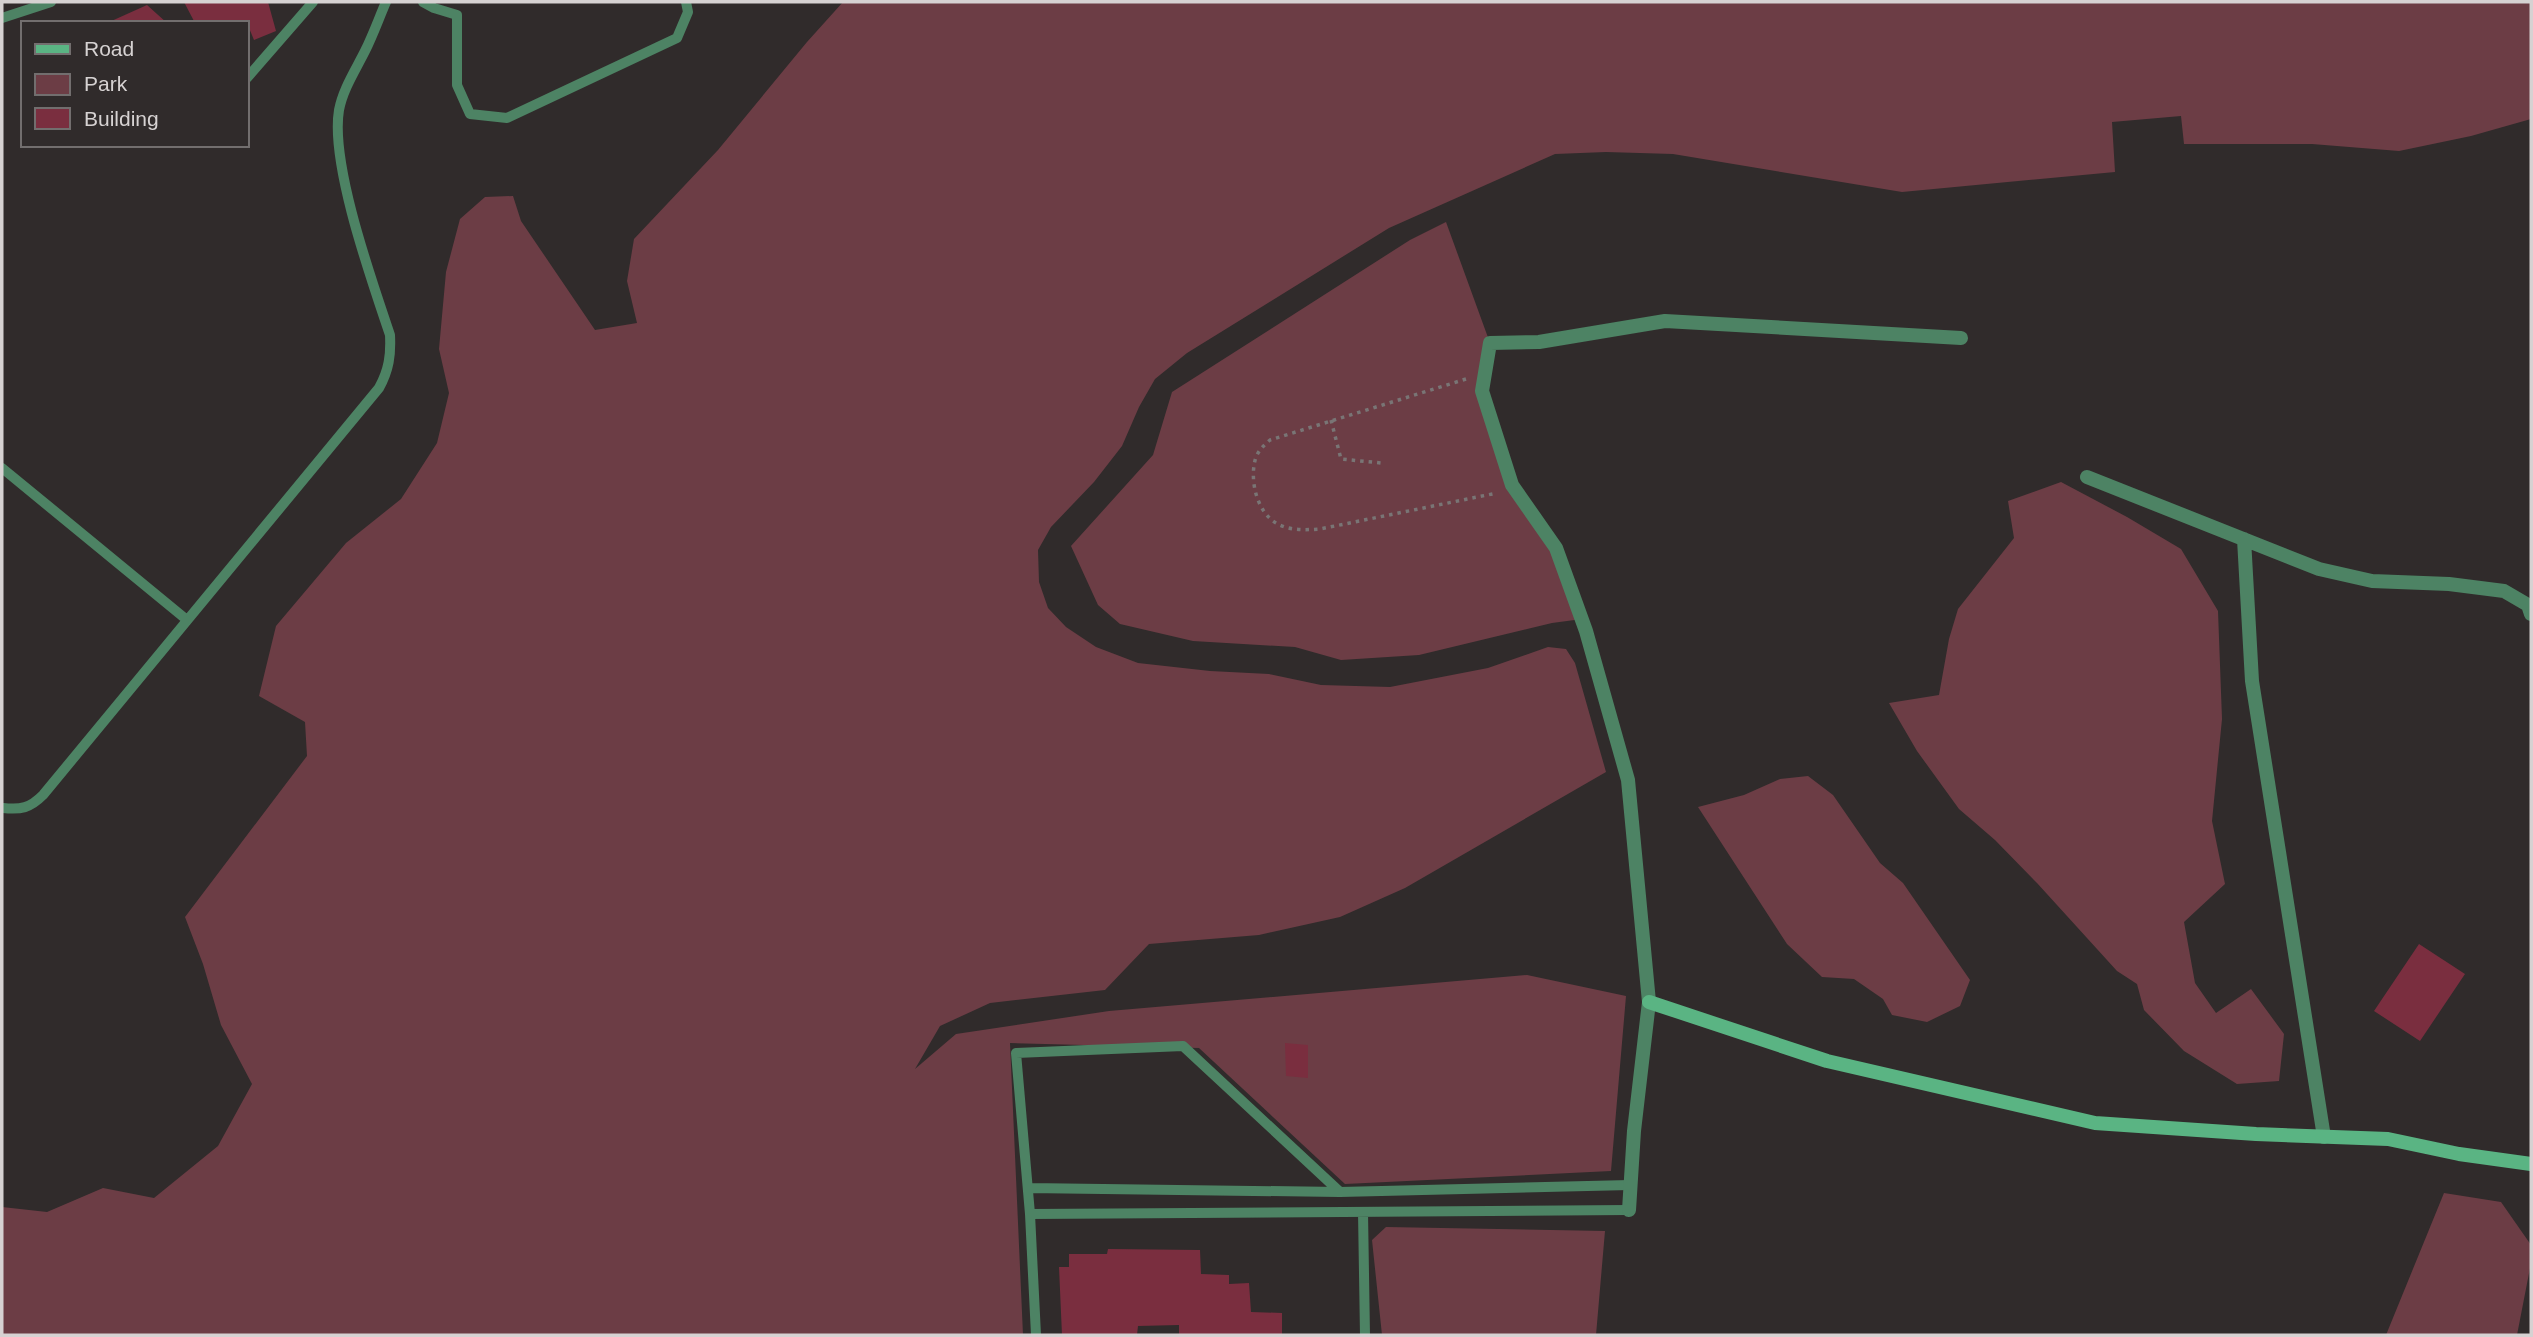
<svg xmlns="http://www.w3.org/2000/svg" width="2533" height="1337" font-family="Arial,sans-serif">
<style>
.green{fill:#6c3d45}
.building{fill:#7a2e3f}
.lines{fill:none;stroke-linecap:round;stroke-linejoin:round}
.path{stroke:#797575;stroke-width:3.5;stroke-dasharray:3.5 5;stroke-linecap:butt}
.lane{stroke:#4d8364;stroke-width:10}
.street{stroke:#4d8364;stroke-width:14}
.secondary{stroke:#5ab483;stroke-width:14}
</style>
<rect width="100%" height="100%" fill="#302b2b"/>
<path class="green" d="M843,2H2531V119L2471,136L2399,151L2312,144H2184L2181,116L2112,122L2115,172L1902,192L1673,154L1606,152L1555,154L1389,228L1187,353L1155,379L1139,407L1122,446L1094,482L1051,527L1038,550L1039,582L1048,608L1066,627L1096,647L1138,663L1210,671L1269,674L1321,685L1390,687L1488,668L1548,647L1566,649L1575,663L1606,772L1405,888L1340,917L1259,935L1149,944L1105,990L990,1003L940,1026L915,1069L956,1034L1109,1011L1527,975L1626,996L1611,1171L1345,1184L1199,1048L1010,1043L1023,1335H2V1207L47,1212L103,1188L154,1198L218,1146L252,1084L221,1025L203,964L185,917L307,756L305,722L259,696L276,626L346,543L401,499L437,443L449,393L439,349L446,272L460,219L485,197L513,196L521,221L595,330L637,323L627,281L634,239L718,150L807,42Z
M1446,222L1490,343L1482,391L1512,484L1556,548L1582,619L1552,623L1419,655L1341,660L1295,647L1193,641L1120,624L1098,605L1071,546L1153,455L1172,392L1410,240Z
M2061,482L2127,517L2181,549L2218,611L2222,719L2212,821L2225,884L2184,922L2195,983L2216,1013L2251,989L2284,1034L2279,1081L2237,1084L2184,1051L2144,1010L2137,984L2117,971L2037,883L1995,840L1959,809L1917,751L1889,703L1939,695L1949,639L1958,609L2014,538L2008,501Z
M1808,776L1833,795L1880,863L1903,883L1970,980L1960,1006L1927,1022L1892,1015L1883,999L1854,979L1822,977L1787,944L1698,807L1744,795L1780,779Z
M2444,1193L2501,1202L2531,1245V1263L2517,1335H2386Z
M1386,1227L1605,1231L1596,1335H1382L1372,1240Z"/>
<path class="building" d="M184,2H268L276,31L254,40L247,23H195Z
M147,5L167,23H107Z
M2419,944L2465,974L2420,1041L2374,1011Z
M1285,1043L1308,1045V1078L1286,1076Z
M1108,1249L1200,1250L1201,1274L1229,1275V1284L1249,1283L1251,1312L1282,1313V1335H1179V1325L1138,1326L1137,1335H1062L1059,1267H1069V1254H1107Z"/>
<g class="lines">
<path class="path" d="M1466,379L1270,440C1264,445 1259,450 1256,457C1249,478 1256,511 1276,523C1290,531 1305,530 1320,529L1497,493
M1331,420L1341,459L1381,463"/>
<path class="lane" d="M423,2L434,8L457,15V85L470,114L507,118L677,38L688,12L686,2
M2,18L51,2
M247,78L313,2
M2,468L187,620
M3,808C21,810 30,808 43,795L379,388C389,370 391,355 390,335C372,281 330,164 339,110C343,89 355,71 365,51C373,35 379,18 386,2
M1028,1188L1340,1192
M1629,1210L1030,1214L1016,1053L1183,1046L1340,1192L1630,1185
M1363,1212L1365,1335
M1030,1214L1036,1335"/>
<path class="street" d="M2087,477L2319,569L2372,581L2449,584L2504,591L2528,605L2531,614
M2244,539L2252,681L2324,1137
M1629,1210L1634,1131L1649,1002L1628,780L1586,631L1556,548L1512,485L1482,391L1490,343L1539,342L1665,321L1961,338"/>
<path class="secondary" d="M1649,1002L1827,1061L2095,1123L2256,1134L2388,1139L2459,1154L2531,1164"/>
</g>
<rect width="2533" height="1337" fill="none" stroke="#d6d2d2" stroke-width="7"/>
<rect x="21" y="21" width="228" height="126" fill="#302b2b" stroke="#726e6e" stroke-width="2"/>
<rect x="35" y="44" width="35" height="10" fill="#5ab483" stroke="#726e6e" stroke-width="2"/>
<text x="84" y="56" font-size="21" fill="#d6d2d2">Road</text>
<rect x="35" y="74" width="35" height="21" fill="#6c3d45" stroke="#726e6e" stroke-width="2"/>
<text x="84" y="91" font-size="21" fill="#d6d2d2">Park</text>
<rect x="35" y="108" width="35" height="21" fill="#7a2e3f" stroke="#726e6e" stroke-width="2"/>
<text x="84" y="126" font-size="21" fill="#d6d2d2">Building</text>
</svg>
